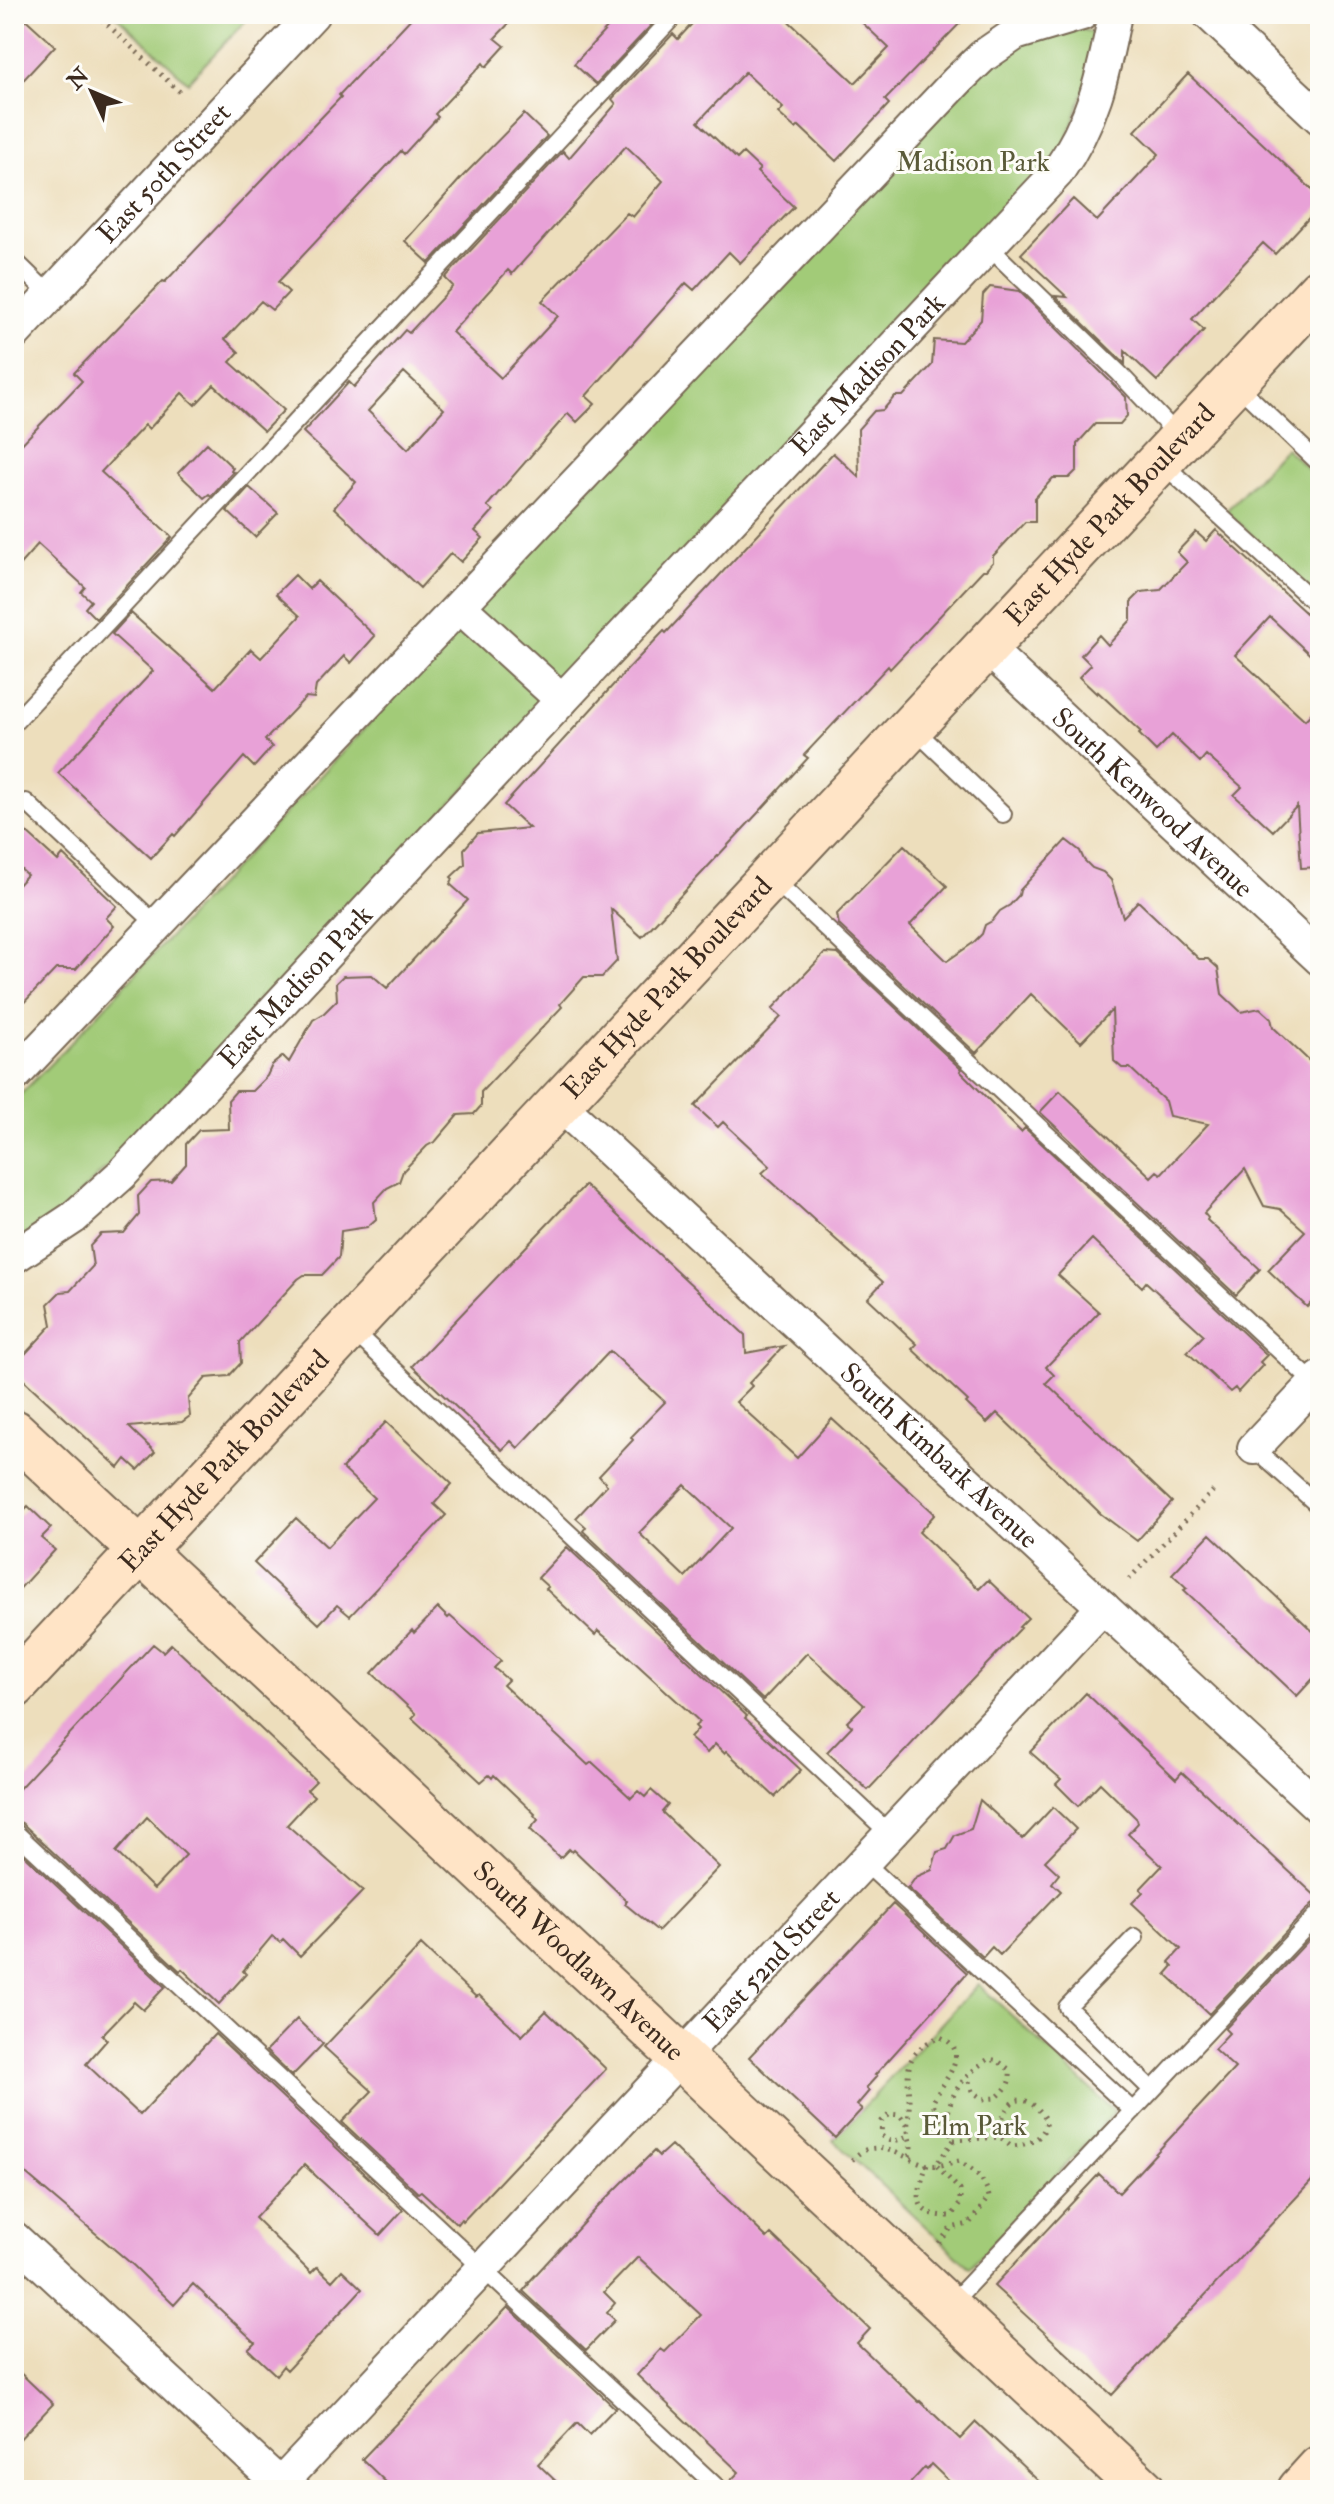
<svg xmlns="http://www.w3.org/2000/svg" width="1334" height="2504" font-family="'IM FELL Double Pica',serif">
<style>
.green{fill:#a2cb78;stroke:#6e7a4b;stroke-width:2}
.building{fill:#e8a1d7;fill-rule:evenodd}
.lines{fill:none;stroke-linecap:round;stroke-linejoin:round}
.lane-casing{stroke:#796955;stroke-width:20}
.street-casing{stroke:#796955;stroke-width:36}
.secondary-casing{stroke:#796955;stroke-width:48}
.path{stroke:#796955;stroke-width:5;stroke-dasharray:2 6;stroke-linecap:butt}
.lane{stroke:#fff;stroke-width:16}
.street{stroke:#fff;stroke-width:32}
.secondary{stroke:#ffe4c6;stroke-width:44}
.labels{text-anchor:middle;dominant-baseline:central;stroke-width:6;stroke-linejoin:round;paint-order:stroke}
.park-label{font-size:28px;fill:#5a5a39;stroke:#fdfcf7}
.street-label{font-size:28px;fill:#3b2a1e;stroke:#fdfcf7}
</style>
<rect width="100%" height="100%" fill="#fdfcf7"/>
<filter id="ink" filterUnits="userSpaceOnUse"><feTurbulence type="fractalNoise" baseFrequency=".0125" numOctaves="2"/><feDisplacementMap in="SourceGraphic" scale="16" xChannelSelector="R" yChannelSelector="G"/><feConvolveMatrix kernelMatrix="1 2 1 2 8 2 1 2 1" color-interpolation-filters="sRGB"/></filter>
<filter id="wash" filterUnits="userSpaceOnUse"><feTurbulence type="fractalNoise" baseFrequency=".006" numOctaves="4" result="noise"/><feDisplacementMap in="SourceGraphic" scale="32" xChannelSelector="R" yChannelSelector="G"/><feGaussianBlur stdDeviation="1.8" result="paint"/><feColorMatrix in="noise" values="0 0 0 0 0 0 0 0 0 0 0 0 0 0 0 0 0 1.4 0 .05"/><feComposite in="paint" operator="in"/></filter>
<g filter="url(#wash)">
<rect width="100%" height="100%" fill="#eddebc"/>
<path class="green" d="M114,14H252L188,82Z
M1078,28L1094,33L1099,46L1063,151L132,1143L62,1211L14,1244V1101L64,1050L983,67L1022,43Z
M1285,448L1320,480V593L1317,596L1226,511Z
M978,1984L1115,2112L970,2268L833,2140Z"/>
<g id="blocks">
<path class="building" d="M14,14H20L55,46L14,90Z
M415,14H518L495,38L505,46L486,67L483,63L435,114L438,117L404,154L401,151L278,282L289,292L272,310L261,301L225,339L239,352L230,362L284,410L264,431L214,385L195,405L182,393L149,429L145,425L101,472L172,537L96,619L85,608L91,601L81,592L85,587L38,544L14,571V452L82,381L74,373L163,281L165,282L318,121L341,97L339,95Z
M620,14H652L657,19L596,84L574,64Z
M701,14H781L855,83L889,48L853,14H969L885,100L889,104L836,161L799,126L796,129L778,113L783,108L745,72L698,122L737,159L743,153L760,169L757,172L794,207L740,263L729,252L694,290L686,283L586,396L595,404L577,422L568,413L487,506L493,511L475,531L483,538L461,562L451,553L420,588L334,508L356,482L303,432L349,382L354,387L405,330L409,333L453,286L445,278L563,151L569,158L616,104L612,99L673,34L678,39ZM626,146L663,181L633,217L627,213L542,301L558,316L501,378L452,332L508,270L512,274ZM404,372L444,409L408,449L368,411Z
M1188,74L1320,197V206L1275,254L1263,243L1192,319L1204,330L1157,381L1125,351V364L1055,296L1067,297L1021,254L1073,199L1097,221L1159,154L1135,131Z
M524,114L547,136L429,263L405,241L462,177Z
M990,287L1019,291L1126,397L1127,416L1120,424H1095L1077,444V470L1069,478H1053L1035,498V522H1025L993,556V562L986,570H983L890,669L888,666L804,755L808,758L758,813L642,937L611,909L617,961L602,977H584L560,1004L562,1007L481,1092V1106L474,1114L458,1115L436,1141L427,1146L403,1171L399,1182L387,1188L374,1202L376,1219L367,1227L341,1231L339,1257L322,1275H304L298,1279L240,1342L241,1363L229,1376L206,1378L188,1399L190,1416L182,1422L129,1427L155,1452L138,1470L126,1459L119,1468L14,1371V1366L52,1325L48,1304L60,1292L70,1291L93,1266L90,1246L101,1234L124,1233L139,1215L138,1196L151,1182L171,1181L186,1164V1144L199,1130L229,1129L228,1100L236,1091H252L267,1076L272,1065L283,1056L289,1062L313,1020L323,1014L337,1000L336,983L343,976L372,975L387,988L468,900L450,884L453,879L451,877L465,864L464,849L478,833L529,828L504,805L625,672L664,631L666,633L833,453L859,477L858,429L874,411L883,410L895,396H903L932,365L934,340L961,342L981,320L983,295Z
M207,443L233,468L231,471L233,472L211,496L209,494L204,498L178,473Z
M249,487L278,513L255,537L227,511Z
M1216,530L1320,626V664L1270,617L1235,655L1305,720L1320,704V867L1301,868L1297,806L1273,831L1234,795L1242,787L1206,755L1200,762L1172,735L1156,751L1139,734L1141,732L1098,692L1097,694L1079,677L1091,665L1081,655L1099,635L1108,645L1131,620V602L1141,592L1160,590L1187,562L1177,552L1196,532L1206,541Z
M295,575L309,589L317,581L375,636L351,663L344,656L316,686L314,698L306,697L265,740L272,747L254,767L244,757L175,836L173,834L151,858L58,773L153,671L112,634L131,613L215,688L251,649L261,658L300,616L276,594Z
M14,821L58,861L63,855L117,906L106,918L114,926L76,969H56L14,1013V889L27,875L14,863Z
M1066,840L1080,851L1084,860L1092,868L1103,872L1111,880L1123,917L1138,901L1199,959H1208L1218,968L1222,994L1241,1012L1260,1008L1271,1018L1273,1027L1320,1071V1294L1307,1307L1268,1270L1305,1231L1280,1209L1264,1206L1245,1169L1204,1213L1208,1218L1207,1220L1260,1269L1236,1295L1040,1112L1060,1091L1151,1177L1157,1171L1161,1174L1208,1124L1169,1116L1165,1101L1130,1068H1122L1114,1061L1112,1010L1081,1042L1031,994L976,1053L839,925L837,914L904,845L947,886L910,925L947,961L973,943L982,934L985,925L992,921L1000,911L1010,905L1019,895L1020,890Z
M825,953L838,954L961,1069L960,1071L1021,1132L1025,1128L1267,1355L1260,1362L1263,1365L1238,1392L1235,1388L1230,1392L1187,1352L1204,1335L1146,1282L1142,1287L1092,1239L1058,1275L1099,1312L1046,1367L1054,1375L1046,1383L1172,1502L1137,1541L1101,1514L997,1413L987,1423L966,1403L968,1401L912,1349L917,1344L868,1298L883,1282L762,1173L770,1166L723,1122L718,1127L695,1106L781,1017L772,1009Z
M585,1185L745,1335L746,1353L784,1346L749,1383L752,1386L736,1402L797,1458L832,1419L935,1514L919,1532L979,1589L988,1580L1028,1618L1019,1627L1021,1628L868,1790L827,1752L852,1726L847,1722L864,1705L807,1653L763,1700L583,1531L586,1527L576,1518L607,1485L599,1476L633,1440L631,1437L665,1402L610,1351L518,1448L511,1441L502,1450L412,1366ZM685,1485L731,1528L685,1577L639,1533Z
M386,1422L452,1484L434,1504L446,1515L350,1616L337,1605L319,1624L254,1563L296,1518L327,1547L374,1498L342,1468Z
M28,1506L51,1528L41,1538L55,1550L14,1595V1514L17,1517Z
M1210,1534L1320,1638V1671L1297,1696L1184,1590L1187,1588L1172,1574Z
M567,1547L747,1716L745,1718L801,1770L775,1797L726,1751L724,1753L715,1744L707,1753L690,1738L698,1729L695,1726L700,1722L619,1648L598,1631L595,1635L546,1589L548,1587L538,1578Z
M438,1608L448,1618L450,1616L501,1661L494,1668L508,1680L503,1685L588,1765L592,1762L631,1798L638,1791L645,1797L651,1790L668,1805L662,1812L719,1867L658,1931L625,1904L627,1901L574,1850L572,1852L569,1849L560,1858L530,1829L538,1820L534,1815L535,1814L494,1775L492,1778L489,1775L481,1782L412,1718L416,1714L372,1673L412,1630L414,1633Z
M153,1644L163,1652L171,1644L316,1781L307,1790L314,1796L287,1825L363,1891L300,1956L283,1939L280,1942L272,1936L243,1971L246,1974L219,2004L182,1969L180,1971L22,1823L14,1820V1794ZM147,1817L186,1855L154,1889L116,1852Z
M1086,1693L1176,1779L1182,1772L1320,1900L1312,1904L1209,2014L1166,1974L1173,1966L1169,1962L1181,1949L1132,1903L1143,1892L1140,1889L1162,1866L1128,1834L1138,1823L1137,1819L1100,1783L1078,1806L1056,1784L1061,1779L1030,1752Z
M980,1800L1023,1839L1053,1807L1076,1829L1045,1861L1059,1874L1052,1883L1061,1891L1000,1955L992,1947L983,1957L908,1888L916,1877L932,1870L937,1852L947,1849L955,1835L971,1829Z
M14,1846L165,1987L143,2010L134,2002L102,2035L107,2040L86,2064L140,2115L215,2034L403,2210L380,2235L304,2165L255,2218L311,2273L317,2267L332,2281L342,2270L362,2289L287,2370L283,2366L276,2375L248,2349L255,2342L193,2284L174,2305L134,2266L14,2164Z
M893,1904L967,1973L875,2075L877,2076L866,2088L869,2091L857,2105L862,2109L835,2138L749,2057Z
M1320,1928V2172L1112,2395L994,2286L1099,2174L1119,2193L1235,2068L1214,2049L1229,2033L1225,2029Z
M421,1945L476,1997L479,1995L522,2036L546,2011L606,2069L463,2221L461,2219L457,2224L421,2191L418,2193L342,2122L372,2091L324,2047Z
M297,2019L323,2044L292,2076L266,2051Z
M671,2145L767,2238L771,2234L870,2329L857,2343L919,2402L920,2401L960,2439L976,2422L1048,2490H958L931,2464L927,2469L925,2467L904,2490H731L728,2483L739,2472L637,2375L661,2349L665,2352L701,2315L638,2257L604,2292L615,2303L607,2313L615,2320L586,2350L523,2291L529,2284L528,2283L596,2209L654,2151L659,2156Z
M508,2307L615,2408L589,2435L577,2423L538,2464L565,2490H394L362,2459Z
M14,2367L53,2404L14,2445Z"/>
</g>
</g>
<g filter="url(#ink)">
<use href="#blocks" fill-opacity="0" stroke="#796955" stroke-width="2"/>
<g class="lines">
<defs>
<path id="lane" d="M988,246L1119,373L1179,437
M14,260L50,295
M1235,383L1320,464
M1161,462L1320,607
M14,723L676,14
M913,728L1003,814
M26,802L158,926
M772,878L1315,1384
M351,1329L890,1834
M1254,1448L1320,1507
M14,1831L720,2490
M864,1862L1133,2111
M1135,1937L1067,2007L1152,2090
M948,2307L1320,1912"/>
<g id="street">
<path d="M1209,14L1320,118"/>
<path id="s1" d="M14,334L313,14"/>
<path d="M460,607L562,700"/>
<path id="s2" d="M986,647L1320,959"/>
<path d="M14,1076L957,81L983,56L1015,34L1082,14"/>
<path id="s3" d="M559,1104L1320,1808"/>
<path id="s4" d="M14,1257L73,1218L122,1174L562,700L1057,173C1094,120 1103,76 1115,14"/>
<path d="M1254,1448L1320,1378"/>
<path d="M14,2238L286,2490"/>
<path id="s5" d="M275,2490L1103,1607"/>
</g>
<g id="secondary">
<path id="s6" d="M14,1432L1143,2490"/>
<path id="s7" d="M14,1686L1320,290"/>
<path d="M1300,2490L1320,2468"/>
</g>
</defs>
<use href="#lane" class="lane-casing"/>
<use href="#street" class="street-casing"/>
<use href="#secondary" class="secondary-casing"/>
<path class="path" d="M96,14L183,95
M1129,1579L1213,1491
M907,2125L900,2115L890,2114L882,2121L881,2135C892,2146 897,2139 909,2136
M954,2140L1000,2137L1012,2146C1030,2144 1043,2140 1047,2121C1036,2102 1014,2087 1003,2117C1001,2123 1001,2131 1000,2137
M909,2156C913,2146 910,2142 908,2131C907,2121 910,2110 909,2099C907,2068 905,2051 940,2037C974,2051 943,2080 933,2102L936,2116L947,2126
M852,2160C874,2134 902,2158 928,2165C938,2167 950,2163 959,2161C975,2171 985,2178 989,2197L969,2224L951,2228L939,2243
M927,2164C918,2193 908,2216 951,2216L960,2204V2190L936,2165L954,2140C937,2108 960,2076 989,2059L998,2061L1010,2070C1011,2084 1006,2089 996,2098L983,2099L972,2091L968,2078"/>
<use href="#lane" class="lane"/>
<use href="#street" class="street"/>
<use href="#secondary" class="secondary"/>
</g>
</g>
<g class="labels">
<g class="park-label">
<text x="973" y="162">Madison Park</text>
<text x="974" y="2126">Elm Park</text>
</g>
<g class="street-label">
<text stroke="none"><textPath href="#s1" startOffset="220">East 50th Street</textPath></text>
<text stroke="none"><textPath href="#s4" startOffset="1230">East Madison Park</textPath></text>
<text stroke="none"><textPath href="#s7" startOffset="1604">East Hyde Park Boulevard</textPath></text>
<text stroke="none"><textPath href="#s2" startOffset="228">South Kenwood Avenue</textPath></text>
<text stroke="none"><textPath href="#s4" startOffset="392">East Madison Park</textPath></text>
<text stroke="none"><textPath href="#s7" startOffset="956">East Hyde Park Boulevard</textPath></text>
<text stroke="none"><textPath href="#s3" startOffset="518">South Kimbark Avenue</textPath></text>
<text stroke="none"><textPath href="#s7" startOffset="308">East Hyde Park Boulevard</textPath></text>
<text stroke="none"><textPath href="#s5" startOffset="726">East 52nd Street</textPath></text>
<text stroke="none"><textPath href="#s6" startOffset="774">South Woodlawn Avenue</textPath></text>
</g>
</g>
<rect width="1334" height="2504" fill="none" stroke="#fdfcf7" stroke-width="48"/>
<g transform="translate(92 92) rotate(314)" stroke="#fdfcf7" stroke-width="6" paint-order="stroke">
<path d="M0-6L14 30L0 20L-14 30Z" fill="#3b2a1e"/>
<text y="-12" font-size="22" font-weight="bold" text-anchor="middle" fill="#3b2a1e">N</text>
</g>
</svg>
